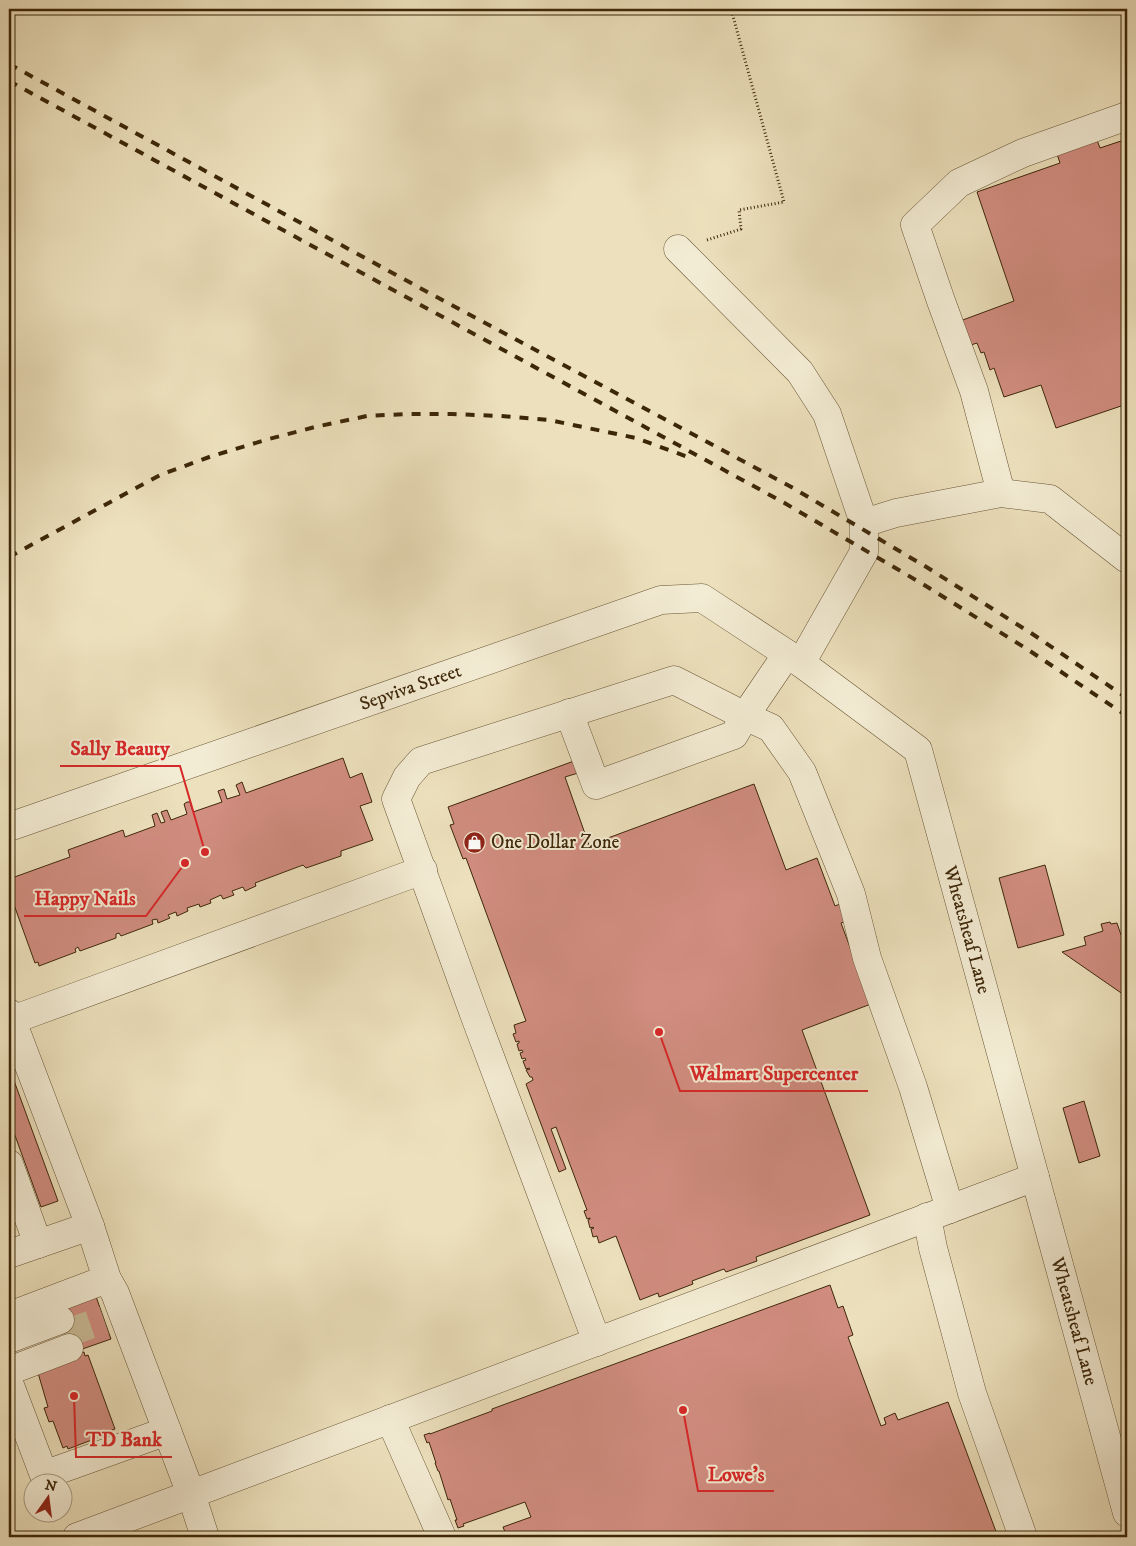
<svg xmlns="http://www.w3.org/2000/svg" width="1136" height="1546" font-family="'IM FELL DW Pica',serif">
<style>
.building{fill:#d18d80;stroke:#3d2709}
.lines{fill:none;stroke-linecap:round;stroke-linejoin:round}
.minor-tunnel{stroke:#cabc99;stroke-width:28;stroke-dasharray:28 14;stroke-linecap:butt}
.minor-casing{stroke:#695636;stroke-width:29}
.path{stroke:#3d2709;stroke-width:3;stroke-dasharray:1 2.5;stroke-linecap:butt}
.minor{stroke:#f3ecd4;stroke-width:28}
.rail{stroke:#3d2709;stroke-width:4;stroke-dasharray:9 9;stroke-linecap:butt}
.labels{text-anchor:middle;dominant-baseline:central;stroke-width:4;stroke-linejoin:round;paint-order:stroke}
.street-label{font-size:19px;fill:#3d2709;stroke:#f3ecd4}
.poi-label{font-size:19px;fill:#3d2709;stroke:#f3ecd4;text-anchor:start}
.leader{fill:none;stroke:#d62828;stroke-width:2}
.callout-dot{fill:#d62828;stroke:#f3ecd4;stroke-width:2}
.callout-label{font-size:20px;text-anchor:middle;font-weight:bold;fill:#d62828;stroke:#f3ecd4;stroke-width:4;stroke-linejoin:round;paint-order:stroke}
</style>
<rect width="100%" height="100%" fill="#ede1bd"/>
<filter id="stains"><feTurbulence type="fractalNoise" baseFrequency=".004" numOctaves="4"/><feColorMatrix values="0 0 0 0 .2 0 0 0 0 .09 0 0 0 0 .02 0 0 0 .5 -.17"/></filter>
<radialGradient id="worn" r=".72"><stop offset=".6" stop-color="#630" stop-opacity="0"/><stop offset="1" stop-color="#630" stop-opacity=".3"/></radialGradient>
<path class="building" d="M1095,135L1100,148L1127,139V404L1056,428L1041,385L1004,397L994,368L990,370L984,352L981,353L977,343L968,346L960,321L1014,301L977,192L1060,163L1055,148Z
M343,758L350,778L362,773L372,802L360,806L373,840L341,851V856L306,868L303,865L255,883L256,886L245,891L243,887L232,891L234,895L223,899L221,895L210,900L211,903L200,907L199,904L187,908L188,911L177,916L176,912L168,915L170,918L158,923L157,919L152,920L153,924L121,936L119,933L116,934V938L80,951L78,947L75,949L76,952L39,966L38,962L35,963L9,891V879L70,857L68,850L123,830L125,837L155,826L152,815L157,813L161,823L165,822L161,812L167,810L171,820L187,814L184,804L187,802H190L193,812L222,802L218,791L224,789L227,799L240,795L236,785L242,782L246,793Z
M574,761L578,773L565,777L589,845L754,784L786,870L817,858L835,906L845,902L851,919L841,923L871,1004L802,1030L870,1215L756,1257L757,1261L726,1272L724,1269L692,1281L693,1284L659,1297L658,1293L640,1300L616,1236L599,1243L597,1236L593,1237L591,1229L594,1228L593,1227L590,1228L588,1220L590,1219V1218L587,1219L584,1211L587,1210L556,1127L551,1129L566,1169L559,1172L526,1084L533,1080L532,1077H530L526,1070L530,1069L529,1068L526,1069L523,1061L526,1060L525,1058L522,1059L520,1053L523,1052L522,1050L519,1051L517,1044L519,1043V1041L516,1042L513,1034L516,1033L514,1025L526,1021L466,858L463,859L450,825L454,824L448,807Z
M1045,865L1064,935L1018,948L999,878Z
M1110,922L1111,924L1117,923L1121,935L1127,934V997L1062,952L1086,945L1084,937L1103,931L1101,924Z
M9,1067L58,1201L41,1207L9,1119Z
M1084,1101L1100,1156L1079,1163L1063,1108Z
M830,1285L838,1308L843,1306L853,1335L848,1337L881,1426L886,1424L884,1418L895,1413L898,1420L948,1402L998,1537H507L503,1527L531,1517L525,1502L463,1524L464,1526L458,1528L455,1520H457L450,1499L448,1500L439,1471H438L435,1463H436L429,1442L427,1443L424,1435L430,1433V1434L492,1411V1409Z
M93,1288L111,1339L71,1353L53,1303Z
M84,1352L85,1356L88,1355L115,1429L96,1436L97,1438L68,1449L67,1446L63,1448L53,1421L49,1422L44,1408L48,1407L36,1366Z"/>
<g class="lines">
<path class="minor-tunnel" d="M64,1334L104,1320"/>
<defs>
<g id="minor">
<path d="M678,249L800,372L827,414L864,523V552L801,663"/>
<path d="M1001,493L974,391L941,301L915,225L959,183L1023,153L1127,116"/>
<path d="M864,523L896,513L1001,493L1050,499L1127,559"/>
<path d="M569,713L596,785L734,735L745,716L771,728L802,772L851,894L867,958L913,1087L950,1209"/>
<path id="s1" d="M9,827L661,600L702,598L801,663L918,750L1127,1513"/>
<path d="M9,1013L90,1226L107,1279L115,1293L191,1494L205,1537"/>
<path d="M12,1020L423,870"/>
<path d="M9,1164L38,1244"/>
<path d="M927,1217L933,1248L972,1393L1023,1537"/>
<path d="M9,1254L90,1226"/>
<path d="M9,1316L107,1279"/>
<path d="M9,1339L60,1320"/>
<path d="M597,1342L474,1014L396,799L407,777L421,761L674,680L745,716L787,654"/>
<path d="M9,1371L69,1348"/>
<path d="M9,1383L44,1475L167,1431"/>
<path d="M390,1419L442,1537"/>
<path d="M77,1537L1035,1177"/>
</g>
</defs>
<use href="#minor" class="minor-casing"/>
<path class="path" d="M707,240L741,229L739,210L784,202L731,9"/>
<use href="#minor" class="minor"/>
<path class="rail" d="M9,64L444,301L793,488L928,568L1034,635L1127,698
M9,81L781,501L921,583L1027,649L1127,716
M9,557L160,475L212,456L269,439L315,427L367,416L407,414H452L501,416L549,420L636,438L688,457"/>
</g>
<defs>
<symbol id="shop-disc" viewBox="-11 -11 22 22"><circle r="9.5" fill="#8f2418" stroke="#f3ecd4"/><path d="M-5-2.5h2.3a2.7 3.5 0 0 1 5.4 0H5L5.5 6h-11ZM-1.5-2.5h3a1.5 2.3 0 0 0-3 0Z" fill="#fff"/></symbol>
</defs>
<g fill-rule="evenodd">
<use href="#shop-disc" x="462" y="830" width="25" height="25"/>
</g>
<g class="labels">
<g class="street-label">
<text stroke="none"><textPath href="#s1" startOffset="425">Sepviva Street</textPath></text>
<text stroke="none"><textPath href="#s1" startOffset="1182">Wheatsheaf Lane</textPath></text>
<text stroke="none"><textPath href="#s1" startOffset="1588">Wheatsheaf Lane</textPath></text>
</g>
<g class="poi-label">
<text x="491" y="842">One Dollar Zone</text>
</g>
</g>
<path class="leader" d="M205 852L180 766H60M185 863L146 916H24M659 1032L680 1091H868M74 1396L76 1457H172M683 1410L698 1491H774"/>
<g class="callout-dot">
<circle cx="205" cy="852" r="5"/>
<circle cx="185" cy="863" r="5"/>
<circle cx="659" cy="1032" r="5"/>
<circle cx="74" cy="1396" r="5"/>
<circle cx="683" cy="1410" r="5"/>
</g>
<g class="callout-label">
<text x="120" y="755">Sally Beauty</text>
<text x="85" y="905">Happy Nails</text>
<text x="774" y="1080">Walmart Supercenter</text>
<text x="124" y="1446">TD Bank</text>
<text x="736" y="1481">Lowe's</text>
</g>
<rect width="1136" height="1546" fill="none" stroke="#ede1bd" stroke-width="30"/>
<rect x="10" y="10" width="1116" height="1526" fill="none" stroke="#3d2709" stroke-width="2.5"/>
<rect x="15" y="15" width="1106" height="1516" fill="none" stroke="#3d2709"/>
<g transform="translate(48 1498) rotate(14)"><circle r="24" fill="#f3ecd4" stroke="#aa9d83"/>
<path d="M0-4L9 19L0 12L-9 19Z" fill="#8f2418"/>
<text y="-8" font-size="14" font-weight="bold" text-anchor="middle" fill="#3d2709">N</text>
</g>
<rect width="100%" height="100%" filter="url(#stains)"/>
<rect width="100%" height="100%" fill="url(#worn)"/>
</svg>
